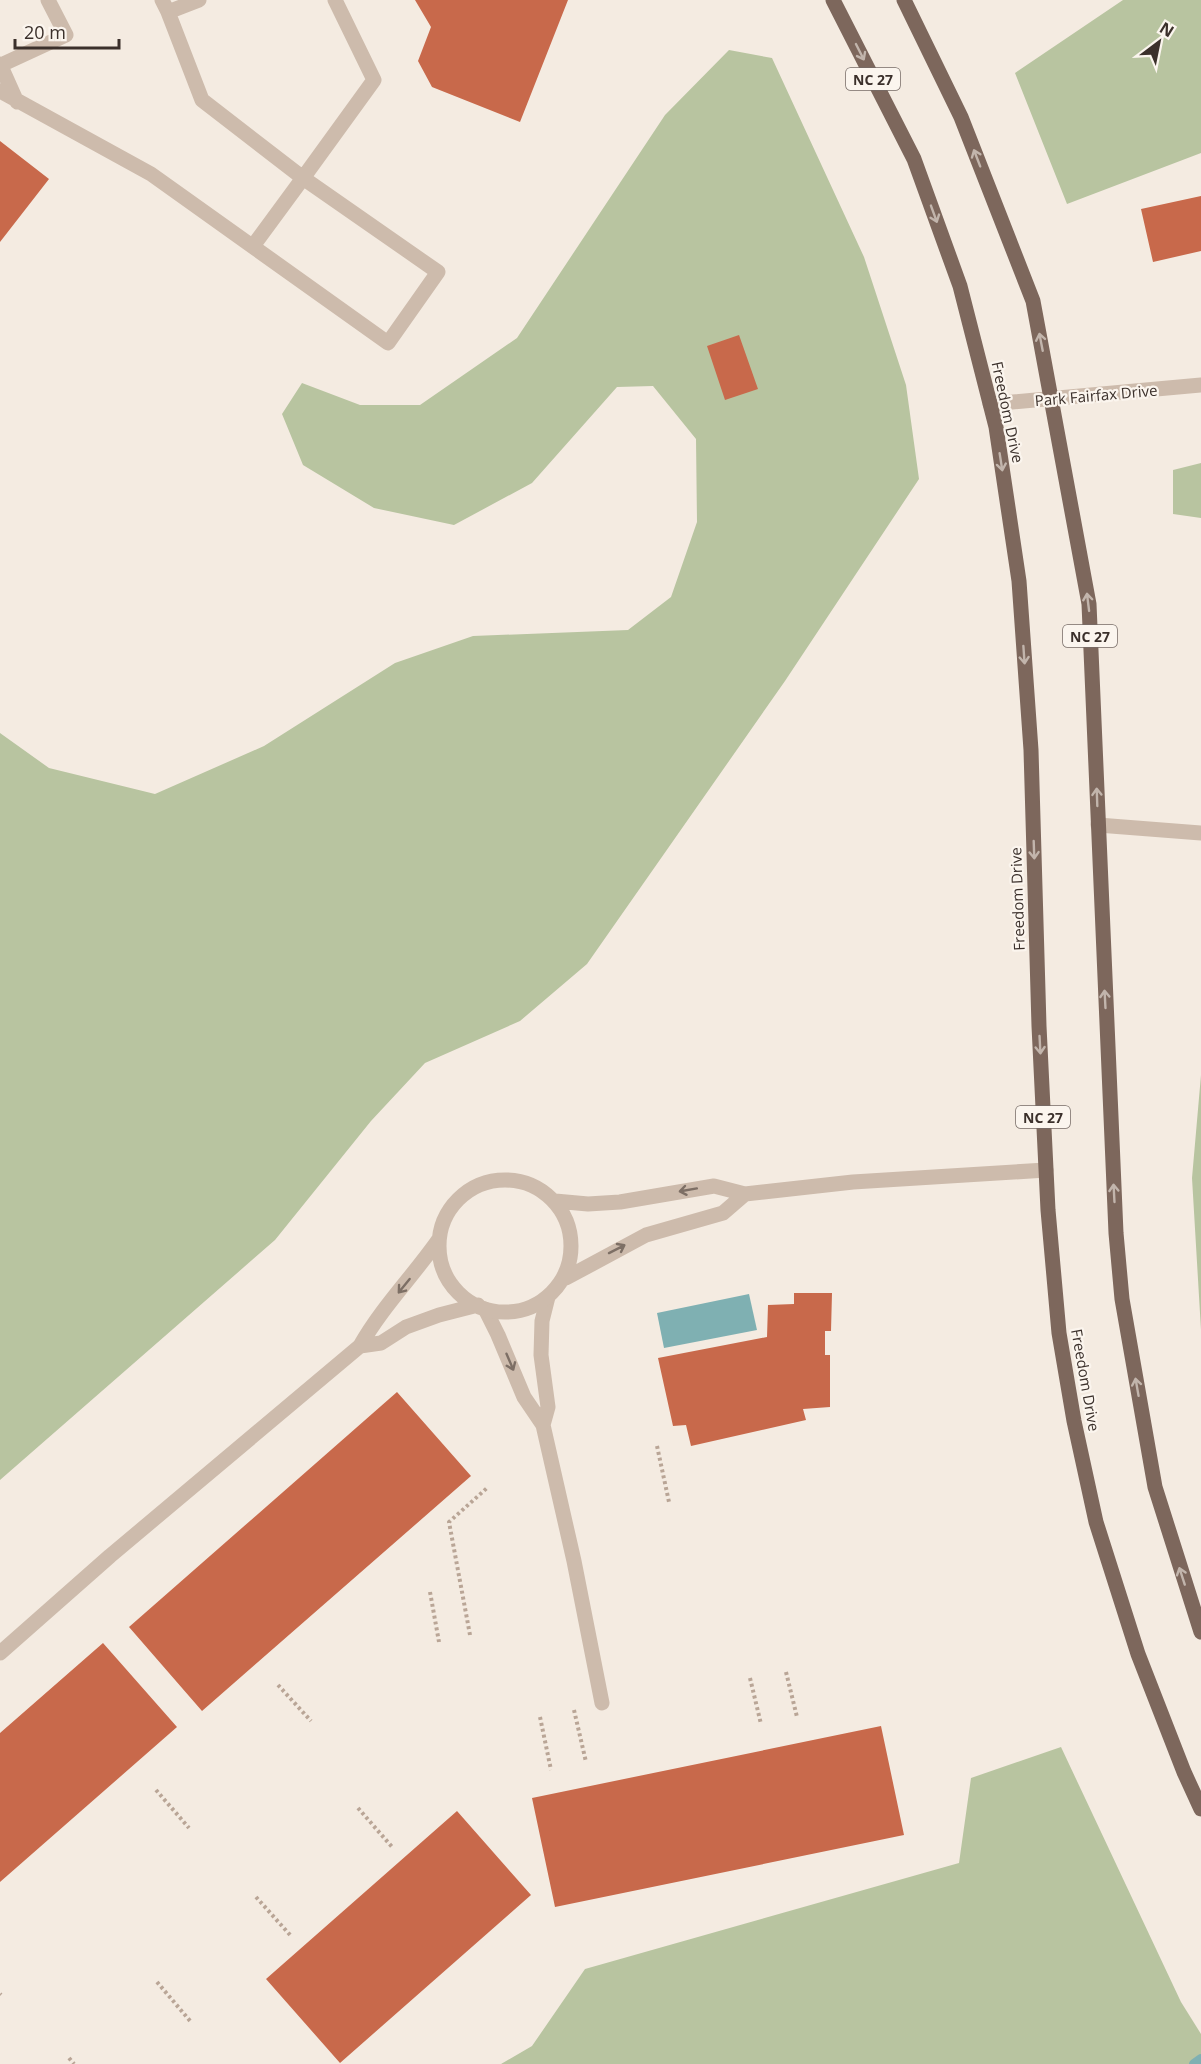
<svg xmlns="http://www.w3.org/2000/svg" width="1201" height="2064" font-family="'Open Sans',sans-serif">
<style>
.green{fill:#b8c4a0}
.water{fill:#7fb0b2}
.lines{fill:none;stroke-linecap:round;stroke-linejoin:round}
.stream{stroke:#7fb0b2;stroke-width:10}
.building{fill:#c8694b}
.path{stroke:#b9a596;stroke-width:4;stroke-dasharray:3 3;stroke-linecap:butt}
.service{stroke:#cdbbac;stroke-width:15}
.minor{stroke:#cdbbac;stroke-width:15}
.primary{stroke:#7d675c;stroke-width:15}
.oneway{stroke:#c2b5ac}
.oneway2{stroke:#7d6f65}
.labels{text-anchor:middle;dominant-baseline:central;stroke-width:4.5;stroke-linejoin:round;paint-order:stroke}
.shield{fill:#fbf5ee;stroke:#756b66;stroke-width:1.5}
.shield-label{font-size:14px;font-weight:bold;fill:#3b302b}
.street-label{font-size:15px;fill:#3b302b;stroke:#fbf5ee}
</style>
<rect width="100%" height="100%" fill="#f4ebe1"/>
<path class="green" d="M1123,0H1201V153L1067,204L1015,73Z
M729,50L772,58L864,257L906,385L919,479L785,681L587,964L520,1021L425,1063L371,1121L275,1240L0,1480V733L49,768L155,794L264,746L395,663L473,636L628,630L671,597L697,522L696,439L653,386L617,387L532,483L454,525L374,508L303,465L282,414L302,383L360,405H420L517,338L665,115Z
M1201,463V518L1173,514V470Z
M1201,1075V1330L1192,1178Z
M1061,1747L1181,2002L1201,2034V2064H501L532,2046L585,1969L959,1863L971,1778Z"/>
<path class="water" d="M749,1294L757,1330L664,1348L657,1313Z"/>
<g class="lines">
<path class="stream" d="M1194,2064L1201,2059"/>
</g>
<path class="building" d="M415,0H568L520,122L432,87L418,61L431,27Z
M0,141L49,179L0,242Z
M1201,196V251L1153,262L1141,209Z
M739,335L758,389L725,400L707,346Z
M794,1293H832L831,1331H825V1355H830V1407L803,1409L806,1420L691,1446L686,1425L673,1426L658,1358L767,1337L768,1305L794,1304Z
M397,1392L471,1476L202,1711L129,1627Z
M103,1643L177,1727L0,1882V1733Z
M881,1726L904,1835L555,1907L532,1798Z
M457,1811L531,1895L340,2063L266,1979Z"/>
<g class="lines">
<path class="path" d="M657,1446L669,1502
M430,1592L439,1642
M470,1635L449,1522L487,1488
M786,1672L797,1717
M750,1678L761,1724
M278,1685L311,1721
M574,1710L586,1762
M540,1717L551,1770
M156,1790L189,1828
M358,1808L393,1848
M256,1897L291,1936
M157,1982L191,2022
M0,1994L1,1995
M69,2058L74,2064"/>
<path class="service" d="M162,0L168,12L199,0
M168,12L202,100L303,178L253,246
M0,64L17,102
M1,65L66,35L48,0
M0,91L151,174L388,343L438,272L303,178L374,80L335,0
M1098,825L1201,833
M485,1309L498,1335L524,1397L543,1425L574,1561L602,1703
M543,1425L548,1407L541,1355L542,1321L548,1297"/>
<path class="minor" d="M990,404L1201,385
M439 1246a66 66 0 1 1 132 0a66 66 0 1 1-132 0Z
M555,1201L588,1204L620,1202L714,1186L745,1194L853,1182L1046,1170
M566,1278L646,1235L723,1213L745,1194
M360,1346L381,1343L406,1327L439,1315L478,1305
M0,1653L110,1556L360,1346C382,1307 414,1275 439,1239"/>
<path class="primary" d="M833,0L914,159L960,286L996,427L1019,581L1031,750L1039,1026L1048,1210L1059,1333L1074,1421L1096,1522L1138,1654L1184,1772L1201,1809
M904,0L961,117L1033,301L1089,604L1116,1233L1122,1299L1155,1487L1201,1632"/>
</g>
<defs><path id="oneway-shaft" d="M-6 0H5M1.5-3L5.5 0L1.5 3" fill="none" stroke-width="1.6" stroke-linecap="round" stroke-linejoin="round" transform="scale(1.5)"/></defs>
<g class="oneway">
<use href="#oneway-shaft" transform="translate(860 52) rotate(63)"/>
<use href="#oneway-shaft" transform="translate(977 158) rotate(-111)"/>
<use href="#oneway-shaft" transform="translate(934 214) rotate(70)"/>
<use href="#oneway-shaft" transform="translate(1041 342) rotate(-101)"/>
<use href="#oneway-shaft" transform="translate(1001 462) rotate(81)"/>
<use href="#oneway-shaft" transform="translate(1088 602) rotate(-97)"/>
<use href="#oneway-shaft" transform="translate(1024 655) rotate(86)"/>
<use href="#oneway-shaft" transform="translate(1097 797) rotate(-92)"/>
<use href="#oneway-shaft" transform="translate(1034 850) rotate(88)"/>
<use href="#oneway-shaft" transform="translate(1105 999) rotate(-93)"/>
<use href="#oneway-shaft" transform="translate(1040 1045) rotate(87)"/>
<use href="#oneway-shaft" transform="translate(1114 1193) rotate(-93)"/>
<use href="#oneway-shaft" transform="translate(1137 1387) rotate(-100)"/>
<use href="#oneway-shaft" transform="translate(1182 1576) rotate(-108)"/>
</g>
<g class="oneway2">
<use href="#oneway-shaft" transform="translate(688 1190) rotate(170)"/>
<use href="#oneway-shaft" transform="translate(617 1249) rotate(-27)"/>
<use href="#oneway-shaft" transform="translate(404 1286) rotate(129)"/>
<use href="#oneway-shaft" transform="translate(510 1362) rotate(67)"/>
</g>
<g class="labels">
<g class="shield">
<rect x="846" y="68" width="54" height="22" rx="4.5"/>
<rect x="1063" y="625" width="54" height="22" rx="4.5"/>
<rect x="1016" y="1106" width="54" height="22" rx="4.5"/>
</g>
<g class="shield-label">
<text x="873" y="79">NC 27</text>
<text x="1090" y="636">NC 27</text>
<text x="1043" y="1117">NC 27</text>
</g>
<g class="street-label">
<text transform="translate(1096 395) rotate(-5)">Park Fairfax Drive</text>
<text transform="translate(1008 412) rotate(78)">Freedom Drive</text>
<text transform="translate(1017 899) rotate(-92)">Freedom Drive</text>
<text transform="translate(1086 1380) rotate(80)">Freedom Drive</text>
</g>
</g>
<g transform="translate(1159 42) rotate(32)" stroke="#fbf5ee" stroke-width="4.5" paint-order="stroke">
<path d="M0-4.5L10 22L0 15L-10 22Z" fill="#3b302b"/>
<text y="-9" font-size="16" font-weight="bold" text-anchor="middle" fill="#3b302b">N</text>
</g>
<path d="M15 39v9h104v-9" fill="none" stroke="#3b302b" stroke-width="3"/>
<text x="24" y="39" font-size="18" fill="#3b302b" stroke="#fbf5ee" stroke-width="4.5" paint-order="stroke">20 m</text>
</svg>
